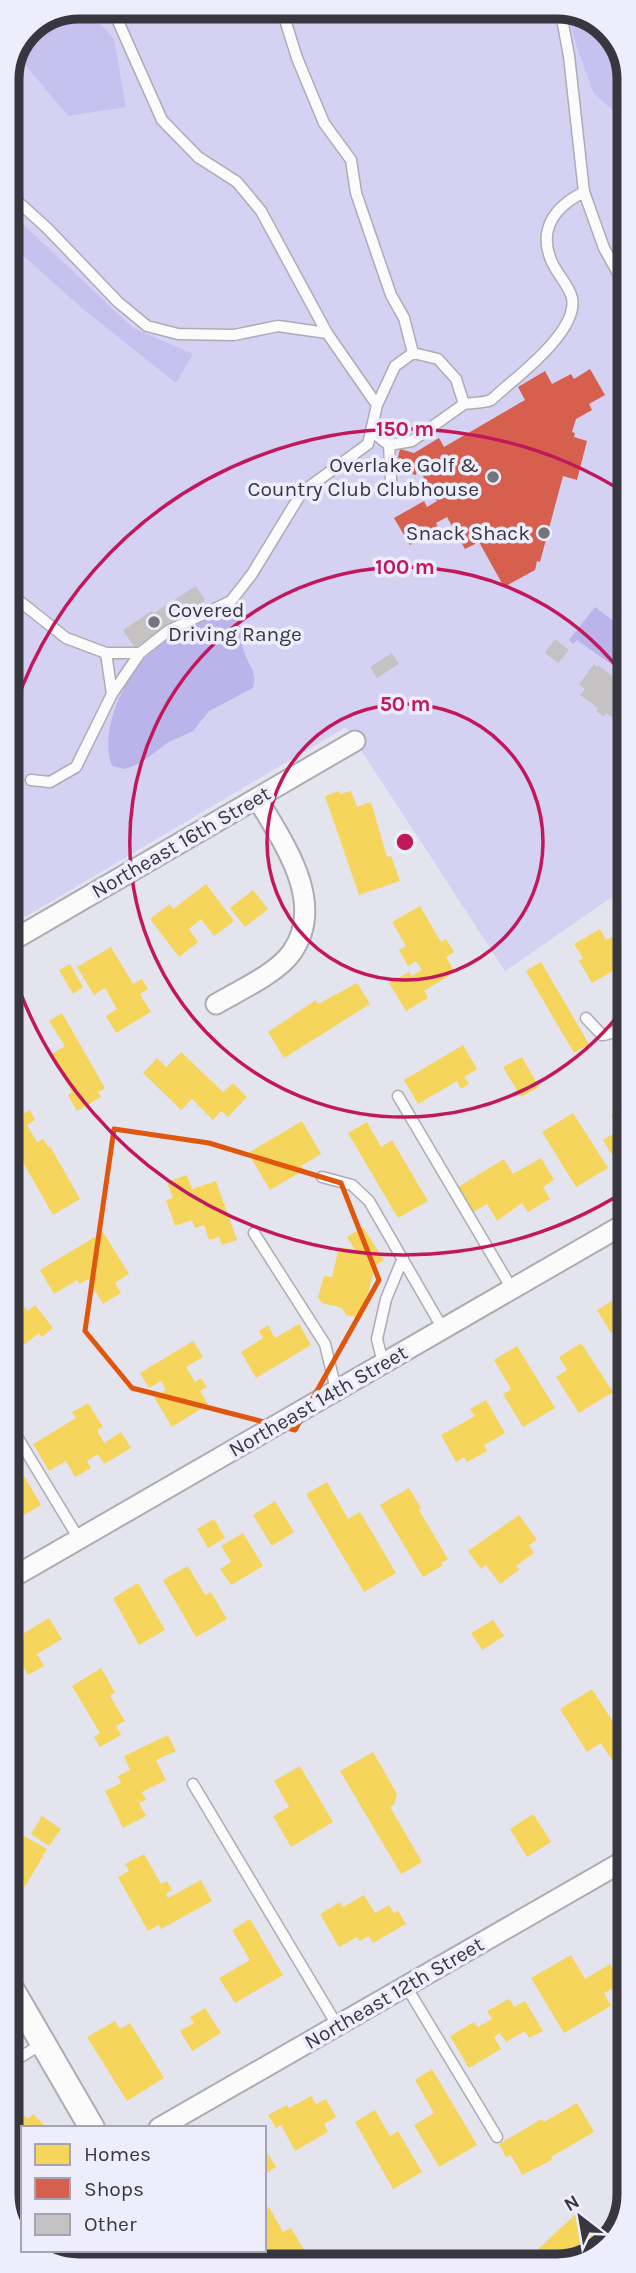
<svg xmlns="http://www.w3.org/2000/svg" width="636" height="2273" font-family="Karla,sans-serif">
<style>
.green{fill:#d5d1f2}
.forest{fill:#c7c1ef}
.water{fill:#bbb4ea}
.homes{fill:#f6d55c}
.shops{fill:#d6604d}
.building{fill:#c5c2c4}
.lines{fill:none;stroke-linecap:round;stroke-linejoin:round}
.service-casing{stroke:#acacb4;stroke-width:13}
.minor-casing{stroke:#acacb4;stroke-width:23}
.tertiary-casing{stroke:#acacb4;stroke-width:28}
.service{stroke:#fbfbfc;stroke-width:10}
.minor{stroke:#fbfbfc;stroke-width:19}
.tertiary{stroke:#fbfbfc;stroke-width:24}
.marked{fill:none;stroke:#df570f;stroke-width:5;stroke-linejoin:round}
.ring{fill:none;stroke:#c2185b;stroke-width:3.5}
.poi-dot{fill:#74747c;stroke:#eeedfc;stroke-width:2.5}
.labels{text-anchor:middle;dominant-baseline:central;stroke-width:7;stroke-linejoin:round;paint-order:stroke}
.poi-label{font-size:21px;fill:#38373f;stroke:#eeedfc;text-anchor:end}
.street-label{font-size:21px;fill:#38373f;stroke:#eeedfc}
.rim{fill:none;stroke:#38373f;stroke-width:9}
.centre{fill:#c2185b;stroke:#eeedfc;stroke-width:3.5}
.ring-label{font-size:21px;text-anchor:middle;font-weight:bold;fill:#c2185b;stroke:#eeedfc;stroke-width:7;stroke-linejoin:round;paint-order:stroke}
</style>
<rect width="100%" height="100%" fill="#e4e4ee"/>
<path class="green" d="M79,7L566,8L605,25L628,65V886L505,971L346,727L25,917L8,884L7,79L28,28Z"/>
<path class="forest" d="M79,7H85L114,39L126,107L68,116L17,55L28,28Z
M567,8L605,25L628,65V123L594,94L577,48Z
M7,209L133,328L193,354L176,383L84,310L7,241Z"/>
<path class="water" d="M595,607L628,632V670L625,674L577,640L573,644L569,640Z
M230,609C244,620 239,636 244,651C248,666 258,671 253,688L209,711L193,731L167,743L141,763L125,769L112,766C99,734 122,681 146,657C162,641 208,613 230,609Z"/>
<path class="homes" d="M339,791L340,794L351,791L357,807L371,802L387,857L391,856L400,881L359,895L325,796Z
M206,884L234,921L214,936L201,919L189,929L198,942L179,957L150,919L170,904L173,909Z
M253,890L268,909L245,927L230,908Z
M420,906L441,942L446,939L454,952L446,957L455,972L424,991L428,998L406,1011L389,983L409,972L412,976L422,970L416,961L408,966L399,950L406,946L392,922Z
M600,929L606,940L624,930L628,937V962L592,983L579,961L583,958L574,944Z
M111,947L133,984L142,979L148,989L140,994L151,1012L116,1033L106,1016L117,1009L105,988L94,995L77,967Z
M541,962L589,1044L574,1053L526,971Z
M70,964L83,987L73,994L59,970Z
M357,983L370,1004L284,1058L268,1032L316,1000L318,1004Z
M62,1013L105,1088L98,1092L101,1097L77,1111L68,1095L72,1092L50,1055L65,1046L49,1021Z
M463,1045L477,1069L464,1077L469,1084L461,1089L457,1081L418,1104L404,1080Z
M181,1052L223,1092L233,1083L247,1097L228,1117L221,1111L213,1120L192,1099L181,1110L143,1073L157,1058L166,1067Z
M522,1057L539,1087L521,1097L503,1067Z
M8,1071L17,1096L8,1099Z
M628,1106V1162L620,1168L603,1140L619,1130L611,1116Z
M30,1110L35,1120L27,1125L37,1142L43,1139L48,1147L50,1146L80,1199L53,1215L8,1136V1123Z
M573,1113L608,1168L576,1187L542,1132Z
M302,1121L321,1154L301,1166L304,1170L270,1190L248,1153Z
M367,1122L381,1147L392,1140L428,1201L398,1218L348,1133Z
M541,1158L554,1180L543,1187L550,1199L528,1212L522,1203L497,1221L487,1204L473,1212L458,1187L504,1159L513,1174Z
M187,1175L192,1189L216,1181L237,1240L222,1245L219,1237L209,1240L204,1225L195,1228L192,1220L175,1226L166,1200L173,1198L167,1182Z
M363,1227L384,1260L375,1266L362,1318L346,1315L342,1308L322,1303L318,1297L324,1276L332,1277L339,1247L355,1250L347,1237Z
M103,1232L129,1274L115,1283L121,1293L103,1304L88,1279L80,1284L77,1280L54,1294L40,1270Z
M9,1288L28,1311L35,1305L53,1328L42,1337L39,1333L17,1350L21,1356L8,1367Z
M628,1291V1323L611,1333L597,1310Z
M299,1324L311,1345L256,1378L241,1352L263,1338L259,1331L268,1325L275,1338Z
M193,1341L203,1357L186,1367L195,1382L201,1378L207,1387L200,1391L208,1404L172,1427L154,1397L166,1390L161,1381L149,1388L140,1373Z
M581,1343L613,1392L579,1413L556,1377L567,1370L559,1357Z
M517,1346L555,1408L523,1427L503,1394L511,1389L494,1360Z
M486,1400L505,1433L484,1445L487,1451L467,1462L464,1457L456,1462L441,1435L475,1416L470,1409Z
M88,1403L103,1427L97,1430L104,1443L121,1432L131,1448L104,1464L98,1454L87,1461L91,1468L75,1477L66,1461L49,1471L33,1444L76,1418L72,1412Z
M20,1469L41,1505L22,1516L17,1509L8,1515V1476Z
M327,1482L348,1519L360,1512L396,1573L364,1592L306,1494Z
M409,1488L421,1508L419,1510L448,1559L441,1563L443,1565L423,1577L380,1505Z
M275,1501L294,1532L272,1546L253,1515Z
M519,1515L537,1540L529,1545L534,1553L516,1566L519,1570L500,1584L486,1565L481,1569L468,1551Z
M214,1519L225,1538L208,1548L197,1529Z
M243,1533L263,1566L231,1585L220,1569L231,1562L221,1546Z
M188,1566L205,1595L211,1592L227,1619L196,1637L163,1580Z
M138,1583L165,1630L139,1645L113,1598Z
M49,1618L62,1639L37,1654L44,1666L28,1675L24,1668L17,1672L23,1682L8,1691V1643Z
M493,1620L504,1636L482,1650L471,1633Z
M101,1668L115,1692L110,1696L125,1721L116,1726L121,1735L100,1747L94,1737L100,1733L72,1686Z
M592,1689L629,1747V1787L601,1743L587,1752L560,1709Z
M168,1735L176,1751L156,1760L166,1780L142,1792L146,1800L139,1803L146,1816L123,1828L105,1791L121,1783L118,1776L130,1770L124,1756Z
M8,1737L23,1762L8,1771Z
M373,1752L397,1794L394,1805L390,1807L422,1862L401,1874L340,1771Z
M300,1766L333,1822L291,1847L273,1816L289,1807L274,1781Z
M533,1814L551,1842L527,1857L510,1829Z
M42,1816L61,1829L49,1846L31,1834Z
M17,1832L47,1849L25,1887L8,1877V1847Z
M144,1854L161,1884L167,1881L172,1890L166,1894L168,1898L201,1880L212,1901L161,1929L158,1925L148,1931L118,1877L129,1871L125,1864Z
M364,1895L375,1913L389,1905L394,1913L398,1911L406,1924L373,1943L369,1936L359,1941L357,1937L339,1947L320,1914L340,1902L343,1907Z
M250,1919L283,1975L235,2003L219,1978L250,1960L232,1930Z
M571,1955L585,1979L610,1964L621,1984L604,1993L611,2006L564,2033L531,1978Z
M509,1999L514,2007L525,2001L543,2031L529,2038L525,2031L506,2042L500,2033L494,2037L501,2049L469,2068L450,2036L474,2022L478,2027L492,2019L487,2011Z
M205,2008L221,2033L192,2051L180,2031L194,2023L190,2017Z
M115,2021L120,2029L130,2023L164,2078L127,2101L87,2037Z
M432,2069L477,2145L439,2167L414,2125L434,2113L415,2080Z
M311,2096L316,2104L326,2099L336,2117L324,2124L328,2132L295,2151L281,2125L276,2128L268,2115L287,2105L289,2108Z
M577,2103L594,2132L551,2157L552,2160L522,2175L511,2155L506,2157L499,2144L542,2119L544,2122Z
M375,2110L390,2136L398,2131L422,2172L393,2189L355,2122Z
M21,2112L28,2119L33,2114L47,2128H23V2152L8,2138V2125Z
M264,2147L276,2167L264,2175Z
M269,2207L283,2232L291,2228L306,2253L289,2262L291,2265H249L248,2262L238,2265L230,2250H264V2209Z
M578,2212L598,2234L578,2251L584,2257L571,2265H548L536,2251Z"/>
<path class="shops" d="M590,369L605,395L589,404L592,410L576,419L572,432L575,433L574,437L587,441L577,480L563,476L540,562L537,561L535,570L504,587L479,542L465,549L447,517L436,523L439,529L410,545L394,518L424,501L427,507L437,501L420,471L417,470L416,475L395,469L400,449L414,453L439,438L444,447L525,400L518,387L545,371L552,384L571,374L574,379Z"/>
<path class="building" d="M196,586L205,600L135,648L123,630L152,611L154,613Z
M555,639L569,650L558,663L545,653Z
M392,653L399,664L377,678L370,667Z
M594,664L597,667L598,665L628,687V707L617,721L606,713L604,717L596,711L598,708L580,695L585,689L579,684Z"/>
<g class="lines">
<defs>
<path id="service" d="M281,7L297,58L324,123L351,160L356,193L391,295L404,318L413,353
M560,8L569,56L584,192L604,248L628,291
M7,192L47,228L118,302L147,326L178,334L234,335L278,326L327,333
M464,404C472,403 484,403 491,400C496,396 502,390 507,386C527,369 578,328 572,298C569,285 556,273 551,260C538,228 556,206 584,192
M371,431L389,445L412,441L464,404L456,379L438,359L413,353L395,366L377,405
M389,445L391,480
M7,582L18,600L66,638L106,653H140L168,631L231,601L252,574L302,492L368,444L377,405L327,333L261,211L237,182L198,157L162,120L113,10L109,7
M106,653L112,694L140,653
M31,780L50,782L76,767L112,694
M586,1018L602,1035C613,1034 620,1029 628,1021
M398,1096L512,1289
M322,1177L352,1185L369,1201L443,1329
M254,1233L325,1344L336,1390
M383,1363L377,1339L386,1299L403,1258
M10,1425L79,1539
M193,1784L337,2025
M406,1986L497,2137
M8,2065L43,2043"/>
<path id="minor" d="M8,943L355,741
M216,1004C238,991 278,973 292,952C327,902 282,841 257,798
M8,1580L628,1222
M159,2128L629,1858"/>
<path id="tertiary" d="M8,1983L92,2128
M165,2250L174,2265"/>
</defs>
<use href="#service" class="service-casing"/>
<use href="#minor" class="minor-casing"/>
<use href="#tertiary" class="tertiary-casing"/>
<use href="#service" class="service"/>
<use href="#minor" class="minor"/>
<use href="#tertiary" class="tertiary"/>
</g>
<path class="marked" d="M114,1129L209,1143L341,1183L379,1280L295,1430L132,1388L85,1331Z"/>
<g class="ring">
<circle cx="405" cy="842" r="138"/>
<path d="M627 1004A275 275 0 1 1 627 680"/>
<path d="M627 1190A413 413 0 0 1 8 956M8 728A413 413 0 0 1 627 494"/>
</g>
<g class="poi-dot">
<circle cx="493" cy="477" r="7"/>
<circle cx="544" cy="533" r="7"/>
<circle cx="154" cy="622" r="7"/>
</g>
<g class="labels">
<g class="poi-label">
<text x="479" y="465">Overlake Golf &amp;<tspan x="479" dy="24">Country Club Clubhouse</tspan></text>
<text x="530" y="533">Snack Shack</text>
<text x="168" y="610" text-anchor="start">Covered<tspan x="168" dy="24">Driving Range</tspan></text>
</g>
<g class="street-label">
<text transform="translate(181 842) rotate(-30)">Northeast 16th Street</text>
<text transform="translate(318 1401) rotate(-30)">Northeast 14th Street</text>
<text transform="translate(394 1993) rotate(-30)">Northeast 12th Street</text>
</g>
</g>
<path d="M0 0H636V2273H0ZM79 19H557A60 60 0 0 1 617 79V2194A60 60 0 0 1 557 2254H79A60 60 0 0 1 19 2194V79A60 60 0 0 1 79 19Z" fill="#eeedfc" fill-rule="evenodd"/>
<path class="rim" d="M79 19H557A60 60 0 0 1 617 79V2194A60 60 0 0 1 557 2254H79A60 60 0 0 1 19 2194V79A60 60 0 0 1 79 19Z"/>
<circle cx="405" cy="842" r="10" class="centre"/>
<g class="ring-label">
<text x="405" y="436">150 m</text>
<text x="405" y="574">100 m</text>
<text x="405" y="711">50 m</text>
</g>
<rect x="21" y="2126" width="245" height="126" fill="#eeedfc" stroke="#a5a4b0" stroke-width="2"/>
<rect x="35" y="2144" width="35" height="21" fill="#f6d55c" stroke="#a5a4b0" stroke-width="2"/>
<text x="84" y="2161" font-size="21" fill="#38373f">Homes</text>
<rect x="35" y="2178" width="35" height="21" fill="#d6604d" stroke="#a5a4b0" stroke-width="2"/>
<text x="84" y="2196" font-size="21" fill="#38373f">Shops</text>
<rect x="35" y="2214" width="35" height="21" fill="#c5c2c4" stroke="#a5a4b0" stroke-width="2"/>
<text x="84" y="2231" font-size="21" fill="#38373f">Other</text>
<g transform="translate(580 2217) rotate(329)" stroke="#eeedfc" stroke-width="5" paint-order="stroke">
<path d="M0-5L12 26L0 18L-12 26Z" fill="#38373f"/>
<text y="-10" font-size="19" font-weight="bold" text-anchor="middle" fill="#38373f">N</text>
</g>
</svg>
